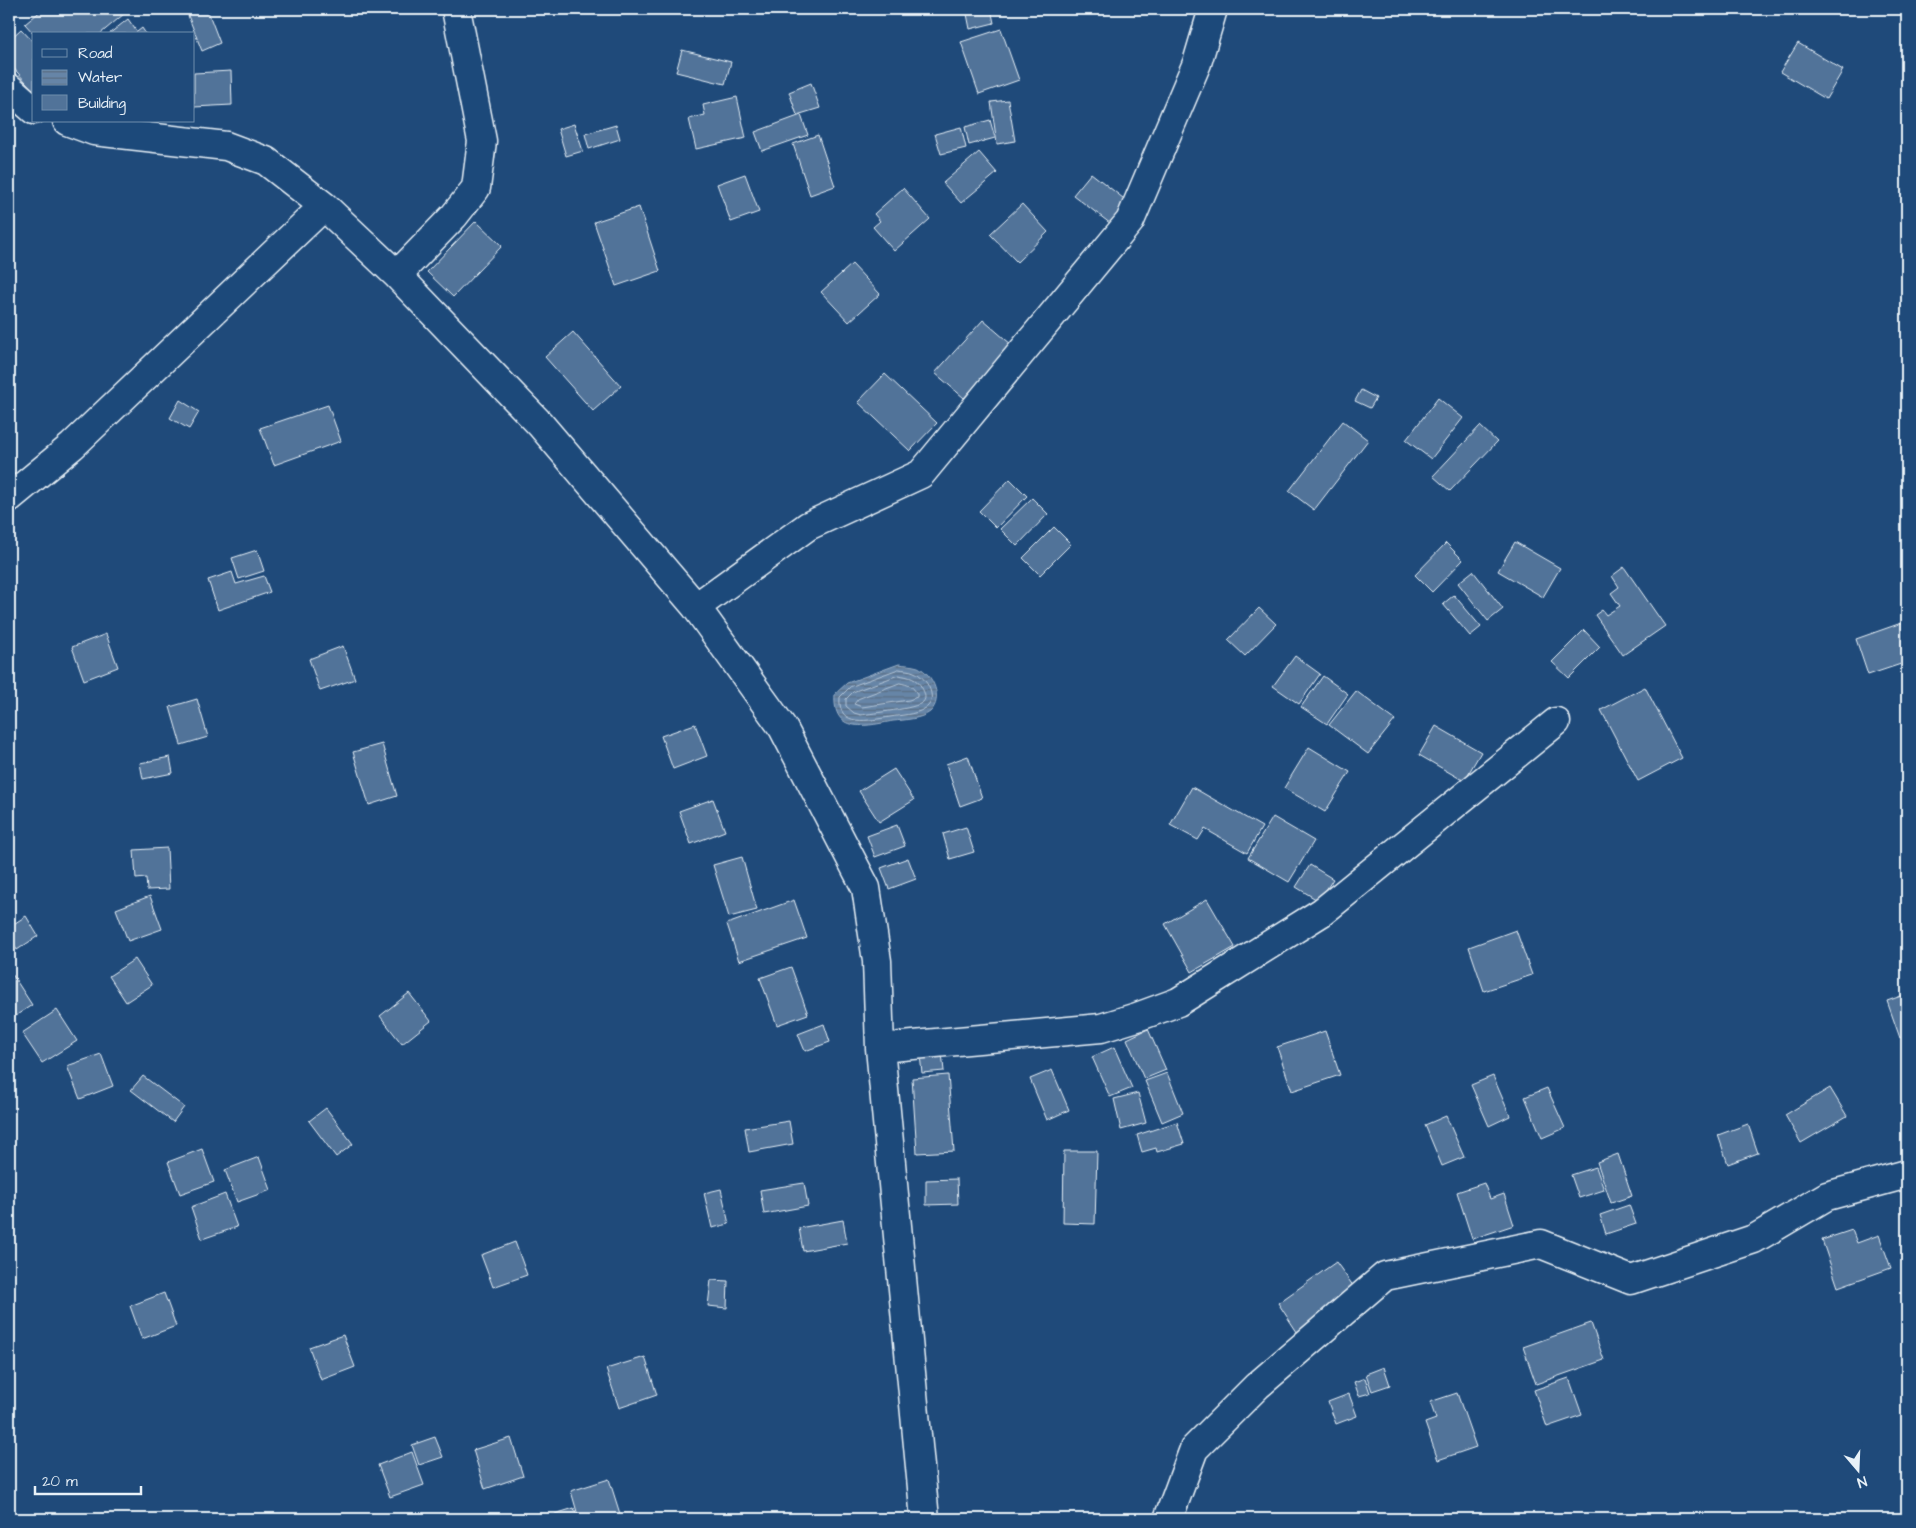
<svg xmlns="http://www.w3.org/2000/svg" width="1916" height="1528" font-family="'Architects Daughter',sans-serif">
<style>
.water{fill:url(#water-rules);stroke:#9ab0c7}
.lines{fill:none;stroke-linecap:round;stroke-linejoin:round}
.shore{stroke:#b4c6d8;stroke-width:1}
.building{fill:#517399;stroke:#e8f1f8}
.minor-casing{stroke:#e8f1f8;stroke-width:31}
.minor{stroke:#1f4a7a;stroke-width:28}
</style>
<defs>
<pattern id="water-rules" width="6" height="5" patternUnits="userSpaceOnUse" patternTransform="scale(1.25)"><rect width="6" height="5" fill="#6685a7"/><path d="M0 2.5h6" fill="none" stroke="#596d82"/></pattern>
</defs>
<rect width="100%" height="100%" fill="#1f4a7a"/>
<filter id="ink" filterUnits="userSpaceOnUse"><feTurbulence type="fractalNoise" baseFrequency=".02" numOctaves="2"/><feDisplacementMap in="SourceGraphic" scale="10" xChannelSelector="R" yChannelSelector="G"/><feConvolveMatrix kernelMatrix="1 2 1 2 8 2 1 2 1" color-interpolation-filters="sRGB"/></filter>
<g filter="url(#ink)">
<path class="water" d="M899,664C904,665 912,665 918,667C933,674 944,699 930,712C921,719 904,720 893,721C866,726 832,735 835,694L847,683Z"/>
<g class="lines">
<path class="shore" d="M899,669C904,670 910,670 914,672C927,677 940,701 924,709C914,715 901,715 890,717C870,720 837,729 840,697L850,687Z
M899,675C909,677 917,678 922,688C924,692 927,698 923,702C916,709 872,713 861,715L854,713L846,706V699L853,692Z
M900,683C909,685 913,686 917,694V697L909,700L862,707L854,704L858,699Z"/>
</g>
<path class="building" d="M43,9H130L100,34H34L25,24Z
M197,9H207L220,43L202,51L187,13Z
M770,9H793L773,15Z
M966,9H991L994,23L970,29Z
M128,19L137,32L142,28L146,34H109Z
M21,29L34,43V91L9,63V40Z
M1001,29L1019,80L979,94L961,42Z
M1798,43L1843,70L1826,99L1780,72Z
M682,50L731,62L725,84L676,72Z
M231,71L232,105L194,107V73Z
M811,83L820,108L797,115L789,92Z
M737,97L746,138L696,149L689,119L705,115L703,105Z
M1008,100L1015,141L997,144L991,102Z
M801,115L808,135L762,151L755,132Z
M990,120L995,138L969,145L965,127Z
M574,124L583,151L566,156L558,129Z
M616,125L620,139L589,149L585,134Z
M961,127L966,148L941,154L935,134Z
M818,135L835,186L810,195L793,144Z
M979,152L997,173L961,203L943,183Z
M1091,173L1128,202L1111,224L1073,195Z
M745,174L759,212L731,222L717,184Z
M903,188L930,219L894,251L873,227L880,221L874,214Z
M1022,204L1048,232L1017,262L990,234Z
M639,207L660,271L616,286L594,222Z
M476,221L502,246L453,297L427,272Z
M852,264L880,294L849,322L821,292Z
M983,320L1012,345L964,398L935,373Z
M573,332L621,386L593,411L545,357Z
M885,374L937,423L910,451L858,402Z
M1361,390L1376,398L1370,408L1355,401Z
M1438,398L1463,418L1431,459L1406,440Z
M180,400L199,412L189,429L170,418Z
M328,405L341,441L274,465L260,428Z
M1343,421L1368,440L1314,510L1289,491Z
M1480,426L1497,442L1450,491L1433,476Z
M1010,479L1027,496L996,528L979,511Z
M1032,498L1048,514L1017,546L1000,529Z
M1054,527L1071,544L1040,575L1023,558Z
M1515,542L1560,568L1543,597L1498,571Z
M1446,543L1463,560L1432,592L1415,575Z
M257,550L264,571L239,579L232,558Z
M1624,567L1665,626L1623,655L1595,615L1602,610L1606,615L1620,606L1611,593L1619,587L1612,576Z
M1473,571L1503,609L1488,621L1458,583Z
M232,572L236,584L264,576L270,592L218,610L208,580Z
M1454,595L1481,627L1470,636L1443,604Z
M1259,608L1276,624L1245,656L1228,640Z
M1907,621V662L1868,675L1856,639Z
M1584,630L1600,647L1569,678L1552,662Z
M106,634L118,667L84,680L72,647Z
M343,646L355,679L320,691L309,659Z
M1295,656L1320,674L1299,704L1273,686Z
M1323,676L1348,694L1327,724L1301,707Z
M1645,687L1682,758L1638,781L1601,710Z
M1356,691L1395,720L1368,754L1329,725Z
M197,699L208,737L181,745L170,707Z
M695,724L707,756L673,769L661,736Z
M1436,726L1481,752L1464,781L1419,755Z
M382,744L397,796L369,805L353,752Z
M1309,747L1350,772L1325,812L1284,788Z
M968,756L982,798L960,806L946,764Z
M170,757L173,773L143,779L140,763Z
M894,769L914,800L879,822L859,791Z
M1192,787L1262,827L1247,853L1205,829L1198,840L1170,825Z
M713,799L725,831L691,844L679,811Z
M1273,817L1314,841L1289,882L1248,858Z
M897,825L905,846L875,857L867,836Z
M966,827L974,852L950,859L943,834Z
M167,848L169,889L147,890L146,878L136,879L134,850Z
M742,857L757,910L729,917L713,865Z
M908,858L916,879L889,889L881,868Z
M1310,865L1333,879L1319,901L1296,887Z
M150,896L162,929L128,941L116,909Z
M1207,899L1235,947L1192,972L1165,924Z
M794,900L807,938L739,961L727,924Z
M26,916L38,936L17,950L9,937V927Z
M1516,930L1532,975L1484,991L1469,947Z
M135,959L152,985L126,1002L109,976Z
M791,967L808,1014L777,1025L760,978Z
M12,974L32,1005L9,1020V976Z
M409,993L431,1021L402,1044L380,1016Z
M1907,994V1035L1900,1038L1887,1001Z
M57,1010L77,1041L42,1063L22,1033Z
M824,1024L830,1042L805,1051L798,1034Z
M1148,1029L1166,1070L1144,1079L1127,1039Z
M1325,1031L1340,1075L1292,1091L1277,1047Z
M1114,1047L1132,1088L1110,1097L1092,1057Z
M942,1053L944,1071L922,1073L920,1055Z
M101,1054L113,1086L80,1099L67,1066Z
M1052,1070L1069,1110L1047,1120L1030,1079Z
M1167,1073L1183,1113L1162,1122L1145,1081Z
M948,1075L954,1151L917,1153L912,1078Z
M143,1076L184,1107L173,1122L131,1090Z
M1493,1076L1510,1116L1489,1126L1471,1085Z
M1547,1088L1565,1128L1542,1138L1525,1097Z
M1830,1088L1847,1116L1801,1143L1785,1115Z
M1138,1093L1146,1123L1121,1130L1114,1099Z
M326,1108L353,1144L336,1157L309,1121Z
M1446,1116L1464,1157L1442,1166L1425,1125Z
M789,1121L793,1144L749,1152L745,1128Z
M1177,1122L1184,1144L1157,1152L1156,1148L1142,1152L1137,1135Z
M1748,1124L1758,1153L1728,1164L1718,1135Z
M202,1149L214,1182L180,1194L168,1162Z
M1064,1151H1097L1095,1224L1063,1223Z
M1618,1154L1632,1196L1611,1203L1597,1162Z
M259,1157L271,1190L237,1202L225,1170Z
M1596,1167L1604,1190L1579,1198L1571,1175Z
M957,1179L958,1204L926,1205V1180Z
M804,1183L808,1206L764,1214L760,1190Z
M1484,1183L1490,1199L1504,1194L1514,1225L1472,1239L1457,1192Z
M721,1189L729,1224L712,1228L704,1193Z
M225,1194L237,1227L202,1239L191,1207Z
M1629,1205L1636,1224L1606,1234L1600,1215Z
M843,1220L847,1243L803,1251L799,1228Z
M1852,1230L1857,1243L1879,1235L1891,1268L1838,1287L1822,1240Z
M515,1242L527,1275L493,1287L481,1255Z
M1336,1262L1359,1294L1299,1335L1278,1303Z
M711,1280L728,1281L727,1308L708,1306Z
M164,1293L176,1326L142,1339L130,1306Z
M1591,1323L1604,1360L1536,1384L1523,1347Z
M343,1335L355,1367L321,1380L309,1347Z
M645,1357L657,1395L619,1408L606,1369Z
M1384,1367L1390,1385L1372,1391L1366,1374Z
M1365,1378L1370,1393L1359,1396L1354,1382Z
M1569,1378L1582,1415L1547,1427L1534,1390Z
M1457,1393L1476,1447L1438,1460L1425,1423L1436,1419L1430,1402Z
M1349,1394L1357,1416L1336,1424L1328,1402Z
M435,1437L443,1457L419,1465L412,1445Z
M511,1438L523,1476L485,1489L473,1450Z
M412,1452L424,1485L390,1497L378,1465Z
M609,1479L621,1517L615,1519H579L571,1491Z
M574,1508L578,1519H556L555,1514Z"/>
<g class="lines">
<defs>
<path id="minor" d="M9,88L34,110
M67,121L94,131L226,146L266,161L324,206L397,275L540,424L696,607L783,728L866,888L877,961L880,1048L925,1519
M397,275L454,216L476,188L482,141L456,9
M9,498L72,446L324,206
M696,607L808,526L921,474L1130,221L1197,63L1213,9
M880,1048L1101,1028L1137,1017L1178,1002L1322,912L1556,722
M1168,1519L1194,1449L1257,1386L1385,1276L1541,1244L1631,1280L1754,1239L1827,1196L1907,1174"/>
</defs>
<use href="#minor" class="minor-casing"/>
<use href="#minor" class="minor"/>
</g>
</g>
<rect width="1916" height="1528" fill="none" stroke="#1f4a7a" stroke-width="30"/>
<rect x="15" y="15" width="1886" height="1498" fill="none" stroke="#e8f1f8" stroke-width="2" filter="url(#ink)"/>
<rect x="32" y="32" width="162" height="90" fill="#1f4a7a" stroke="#6f8dac"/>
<rect x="42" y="49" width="25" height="8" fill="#1f4a7a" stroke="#6f8dac"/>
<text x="78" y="58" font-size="15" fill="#e8f1f8">Road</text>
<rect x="42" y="70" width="25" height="15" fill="url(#water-rules)" stroke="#6f8dac"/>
<text x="78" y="82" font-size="15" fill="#e8f1f8">Water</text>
<rect x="42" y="95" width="25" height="15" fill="#517399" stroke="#6f8dac"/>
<text x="78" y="108" font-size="15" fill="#e8f1f8">Building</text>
<g transform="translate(1858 1470) rotate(161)" stroke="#1f4a7a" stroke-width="4" paint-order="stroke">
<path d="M0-4L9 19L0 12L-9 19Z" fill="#e8f1f8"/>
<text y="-8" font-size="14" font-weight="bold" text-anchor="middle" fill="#e8f1f8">N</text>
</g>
<path d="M35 1486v8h106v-8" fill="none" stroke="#e8f1f8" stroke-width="2.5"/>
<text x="42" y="1486" font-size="15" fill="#e8f1f8" stroke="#1f4a7a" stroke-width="4" paint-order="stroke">20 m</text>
</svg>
